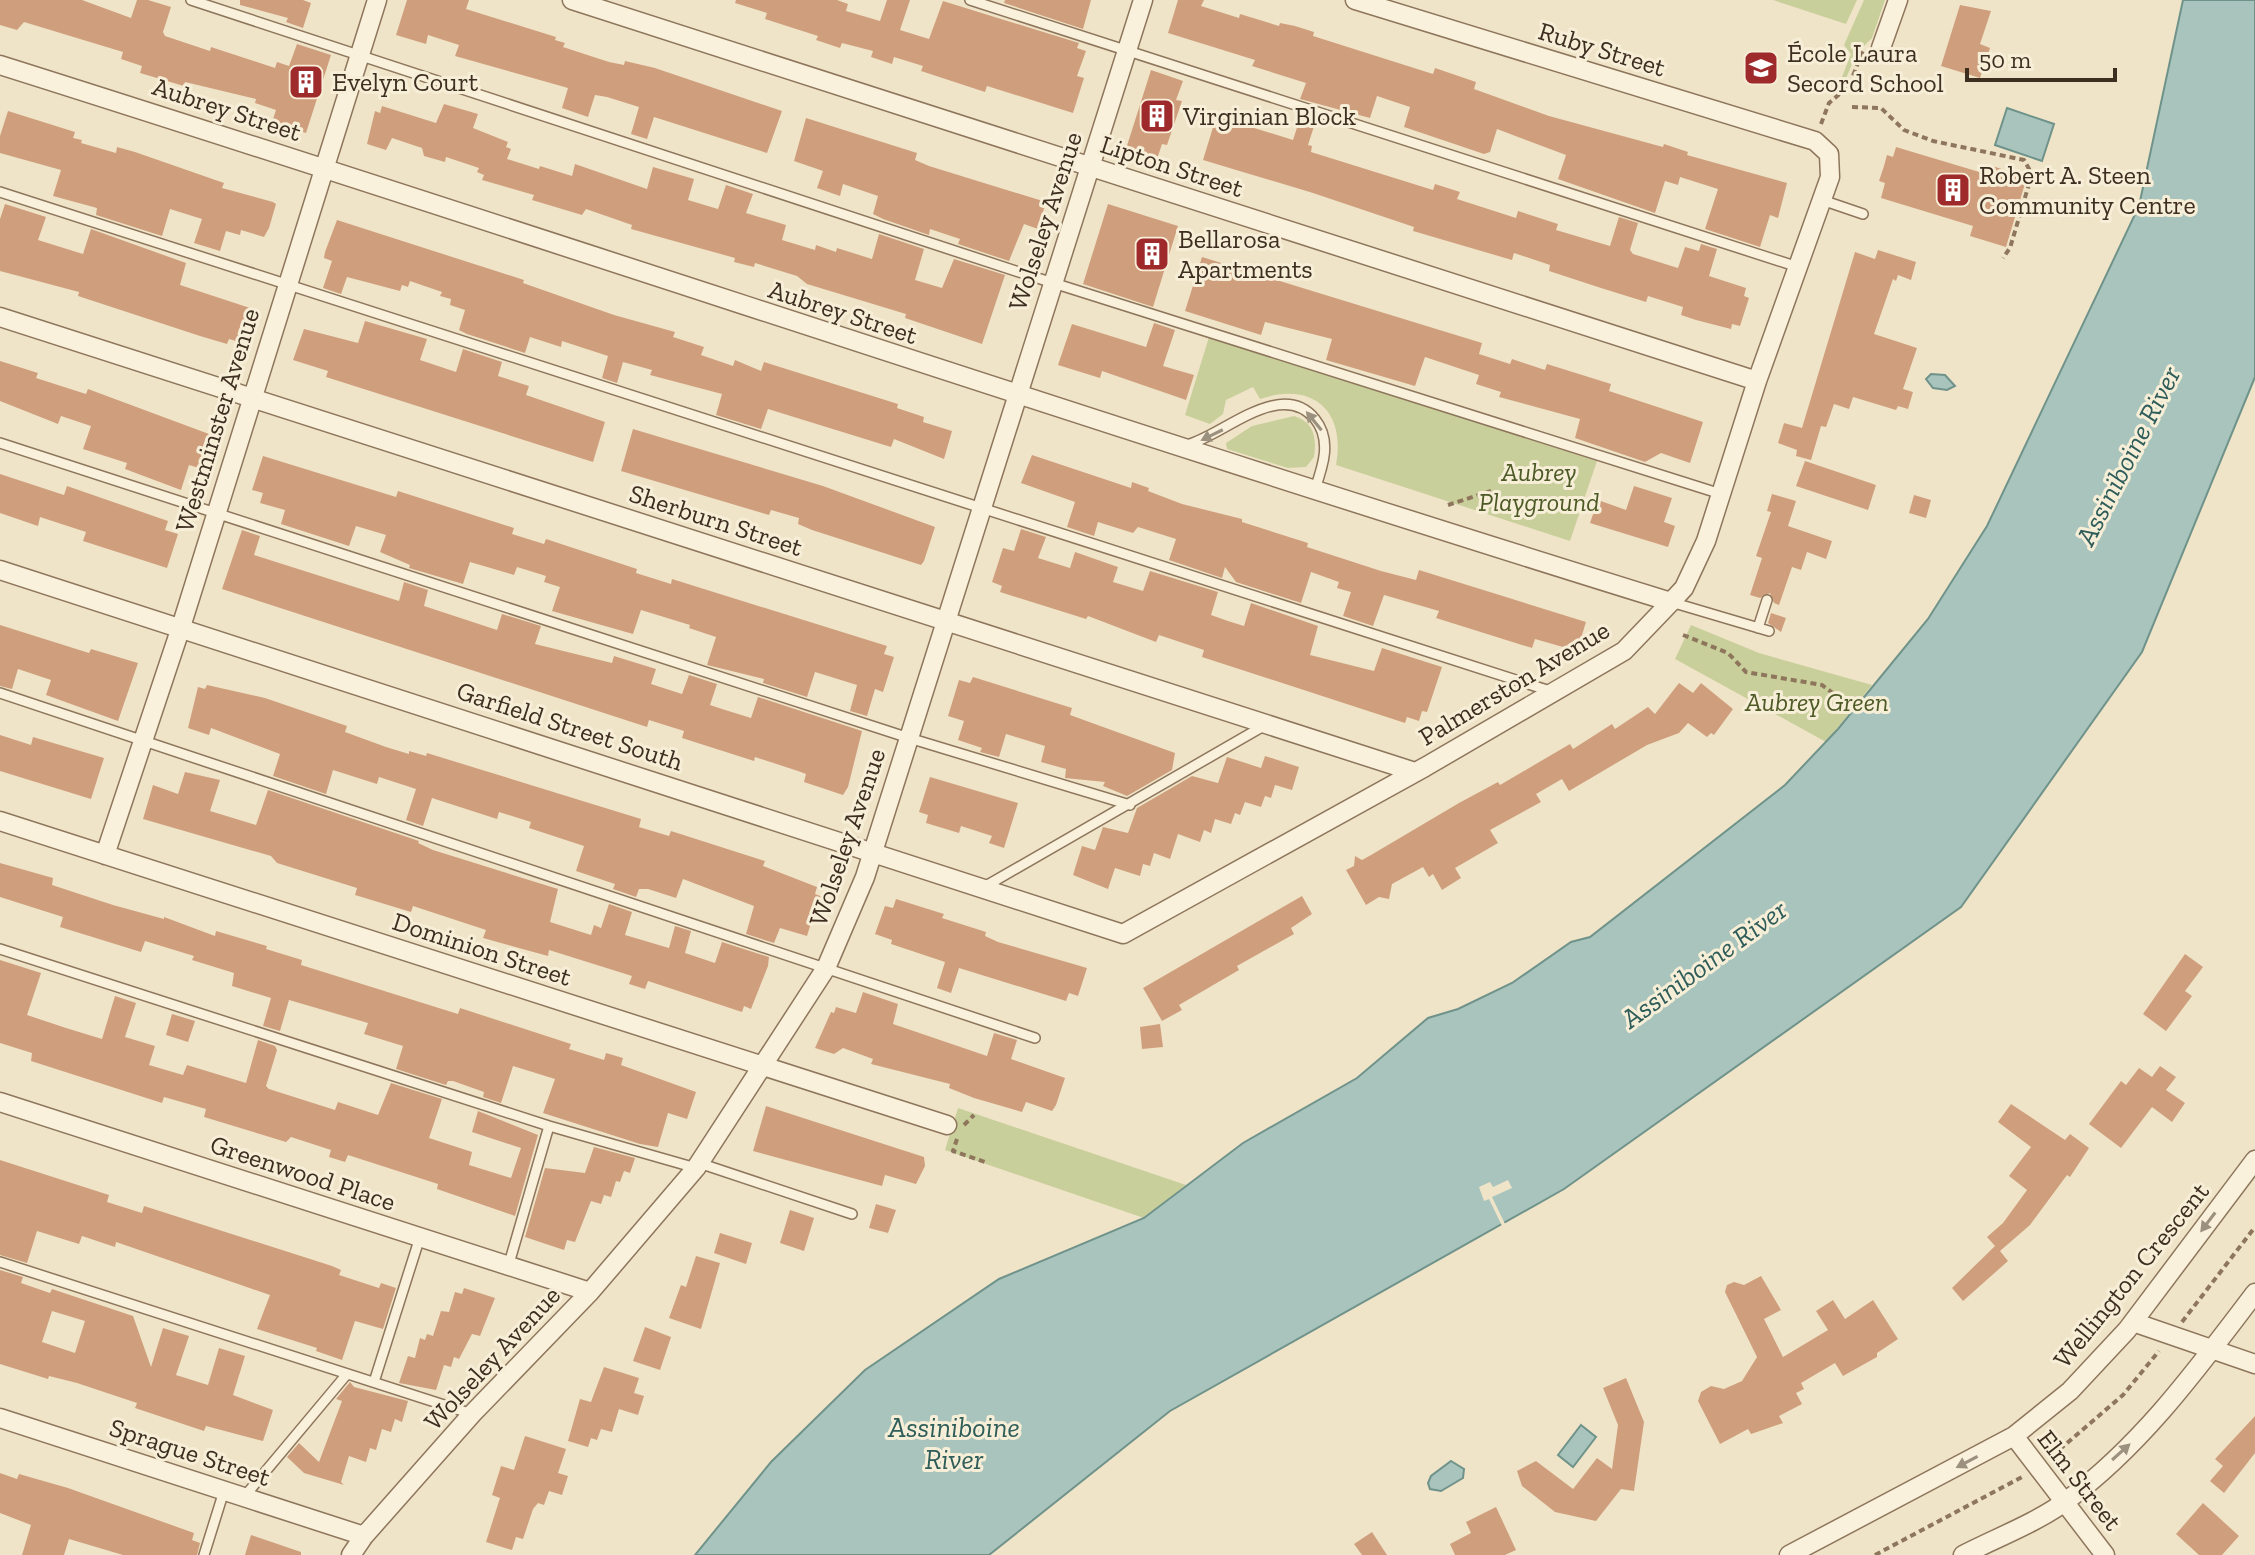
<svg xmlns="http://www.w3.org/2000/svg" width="2255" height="1555" font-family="'Zilla Slab',serif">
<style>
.green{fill:#c9cf9b}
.water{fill:#a9c4bc;stroke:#6f938a;stroke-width:2}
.pier{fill:#f0e4c8}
.building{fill:#cf9f7d;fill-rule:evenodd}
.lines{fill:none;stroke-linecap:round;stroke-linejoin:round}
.service-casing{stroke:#8d765c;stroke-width:12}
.minor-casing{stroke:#8d765c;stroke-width:21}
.path{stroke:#8d765c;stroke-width:4;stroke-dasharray:6 4;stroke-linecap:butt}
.service{stroke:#faf1dc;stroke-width:9}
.minor{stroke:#faf1dc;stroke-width:18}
.oneway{fill:#9c907e}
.labels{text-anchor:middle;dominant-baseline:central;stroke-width:6;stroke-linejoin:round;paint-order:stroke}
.street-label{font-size:26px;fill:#3d2e20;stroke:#f7eed8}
.poi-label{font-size:26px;fill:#3d2e20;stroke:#f7eed8;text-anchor:start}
.park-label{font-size:26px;font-style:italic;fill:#4d5a26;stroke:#f7eed8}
.water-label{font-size:28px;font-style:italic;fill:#2f5d5a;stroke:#f7eed8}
</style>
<rect width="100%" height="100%" fill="#f0e4c8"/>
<path class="green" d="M1773,0H1857L1846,24Z
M1864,0H1885L1872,38L1856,54L1845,81L1842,77L1851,54L1844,45Z
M1209,337L1597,461L1570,541L1336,465C1346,411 1313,381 1260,399L1253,387L1226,400L1223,414L1210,424L1185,415Z
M1294,416C1314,422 1317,438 1314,457L1306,467L1288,468L1227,449L1226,443L1252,426Z
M1691,625L1759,653L1872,685L1826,742L1675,659Z
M958,1108L1186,1185L1144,1218L945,1150Z"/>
<path class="water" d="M2183,0H2255V377L2142,652L1961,907L1564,1189L1170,1411L989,1555H695L771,1462L865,1370L999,1279L1144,1218L1243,1143L1357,1078L1428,1018L1458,1009L1512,983L1571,942L1590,937L1785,785L1838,729L1928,619L1987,526L2139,206Z
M2007,108L2054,124L2042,161L1995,145Z
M1931,374L1945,375L1955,386L1947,390L1933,388L1926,379Z
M1581,1425L1596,1437L1573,1467L1558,1455Z
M1451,1461L1464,1469L1463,1478L1441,1491L1430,1489L1428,1483L1431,1476Z"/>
<path class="pier" d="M1508,1180L1512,1188L1492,1197L1506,1226L1503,1228L1489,1199L1484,1201L1479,1187L1490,1182L1493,1187Z"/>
<path class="building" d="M0,0H82L131,18L137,0H148L171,7L163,32L165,36L210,51L211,47L275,68L277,62L289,66L297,44L331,55L306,133L272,122L276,110L255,103L256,99L185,82L184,86L140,73L142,66L121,59L123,52L24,22L17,30L0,25Z
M240,0H303L311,3L303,28L286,22L288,18L240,5Z
M407,0H469L466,9L556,37L555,40L565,43L563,47L609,62L624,65L625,61L655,68L782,111L767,153L654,117L647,139L631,134L639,107L607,97L595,95L588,117L562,108L568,88L455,56L459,45L428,35L426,44L396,35Z
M736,0H837L848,4L846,11L880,21L887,0H910L900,30L929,39L943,1L1079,43L1077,48L1086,51L1077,76L1084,78L1073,113L987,86L985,92L921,71L923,66L894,57L892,64L871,57L873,51L842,43L840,48L816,40L818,36L765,19L767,13L735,3Z
M1005,0H1091L1083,29L1004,3Z
M1178,0H1204L1201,6L1239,18L1240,14L1279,26L1280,23L1295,26L1314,32L1313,36L1433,74L1435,68L1476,82L1474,89L1549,116L1663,147L1664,144L1688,152L1687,155L1787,183L1778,218L1770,215L1760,247L1705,229L1718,189L1680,177L1678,185L1665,181L1655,213L1558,179L1566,155L1497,129L1490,152L1484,154L1404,127L1410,107L1377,96L1370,118L1300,99L1306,83L1252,66L1255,60L1168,33Z
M1960,5L1991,11L1980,44L1990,48L1980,78L1941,66Z
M1151,70L1183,81L1176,100L1182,101L1167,145L1162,144L1156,162L1125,152Z
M444,104L478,114L473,128L508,142L506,147L511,149L507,159L539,169L540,166L572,176L575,164L647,189L653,167L694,179L688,200L718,209L726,185L753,194L746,213L786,225L782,240L815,250L816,245L836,252L837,248L872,259L879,234L924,249L915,280L942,288L954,259L1005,275L982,344L905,318L906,314L807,284L797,276L755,263L754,267L734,262L735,258L631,229L632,225L586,209L582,215L532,200L534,195L482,180L484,175L477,172L479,168L446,157L445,162L424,156L422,148L392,138L386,150L367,144L375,111L380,113L382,106L436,123Z
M8,111L75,132L73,138L82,140L81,143L116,153L117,147L135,152L224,183L222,188L273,202L276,204L269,228L264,237L241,230L240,235L226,231L220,251L194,243L202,219L170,209L162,236L96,215L97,208L53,196L61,170L0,153V136Z
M1301,115L1316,120L1308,145L1312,146L1311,152L1433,190L1435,184L1460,192L1457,199L1516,218L1518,211L1558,224L1556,230L1610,246L1619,217L1638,223L1630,250L1633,254L1678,268L1685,247L1699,251L1701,244L1717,249L1709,276L1746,288L1744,296L1749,298L1740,326L1732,324L1731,329L1696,320L1681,315L1683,307L1648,296L1646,302L1601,288L1549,271L1550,265L1514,253L1512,260L1413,231L1414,227L1313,193L1203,160L1214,124L1219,125L1222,118L1293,140Z
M806,118L917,153L915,160L929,166L1046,202L1038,229L1024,224L1009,261L958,244L960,239L930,229L929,235L883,219L873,214L878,196L843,184L840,196L817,188L823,171L794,161Z
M1896,147L1986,174L1989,165L2027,177L2006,247L1970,236L1973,226L1881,198L1885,183L1879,181L1884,166L1887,155L1893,157Z
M5,204L46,217L38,240L83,254L91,229L186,263L180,285L250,308L239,342L229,339L227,344L200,336L78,296L79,292L0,271V219Z
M1108,204L1178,226L1153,307L1083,284Z
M337,220L524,280L523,283L614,315L675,332L673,337L704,347L701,355L733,366L735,360L761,371L764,362L898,404L897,408L924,417L923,422L952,431L944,459L894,439L891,447L768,409L761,429L716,415L722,394L650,375L652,370L623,362L617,383L602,378L608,356L562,341L561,347L530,337L525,353L467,334L459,330L465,310L450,305L451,299L440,296L442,292L410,281L408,287L402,285L400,291L347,277L341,294L323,288L332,261L324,258L325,252Z
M1878,250L1916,262L1911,280L1898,275L1896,281L1893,279L1874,334L1917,348L1903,389L1913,392L1908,409L1898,406L1896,410L1853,397L1849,409L1834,404L1826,427L1821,426L1811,460L1796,456L1797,450L1778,443L1784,423L1802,428L1855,252L1875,259Z
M1202,257L1482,343L1479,354L1510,364L1512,359L1545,370L1547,364L1611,384L1609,391L1703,422L1690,463L1661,453L1645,462L1575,438L1580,419L1499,397L1501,392L1476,384L1479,375L1425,357L1415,386L1326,360L1332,339L1265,322L1261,335L1185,311Z
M365,321L427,339L420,360L456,372L463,349L502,362L498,376L529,386L526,395L605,422L593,462L326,377L328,371L293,360L304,329L358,343Z
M1154,323L1175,330L1163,366L1194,375L1186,400L1102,371L1100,378L1058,365L1072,324L1146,347Z
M0,361L38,373L36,378L86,394L88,389L209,434L199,468L189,465L181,490L125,469L127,463L83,449L91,426L61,416L58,424L0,401Z
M633,429L823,486L935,527L924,561L921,565L812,530L798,524L799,518L771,510L769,515L621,471Z
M1032,455L1131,488L1132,482L1149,488L1148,491L1182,504L1242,519V522L1308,543L1307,547L1381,571L1416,580L1419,570L1586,622L1577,651L1535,639L1532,648L1436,618L1439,611L1384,595L1373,626L1343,616L1351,592L1337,588L1339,582L1311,572L1301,603L1236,582L1225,567L1222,578L1169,560L1176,539L1138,527L1133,533L1098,522L1094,536L1067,527L1075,502L1021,483Z
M263,456L396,497L398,491L514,528L512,534L544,544L546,539L637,569L636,573L671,584L672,579L887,646L884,654L894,657L883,692L875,689L867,716L850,711L857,685L815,672L807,697L763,683L764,679L707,665L716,637L689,628L690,625L641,610L633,634L552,611L560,587L544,582L546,576L517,567L514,575L470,562L463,584L409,568L410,565L380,552L386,535L356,526L349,546L281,524L285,510L260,503L263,493L252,490Z
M1805,461L1876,485L1868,510L1796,486Z
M0,474L64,495L67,486L168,521L165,530L178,534L167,568L83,541L86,532L40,517L38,526L0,513Z
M1634,486L1672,498L1664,522L1675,526L1668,547L1590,523L1598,500L1626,510Z
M1772,494L1796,501L1788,526L1832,541L1826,559L1807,552L1801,570L1792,567L1779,605L1774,603L1770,593L1760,598L1750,595L1762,558L1756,556L1771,512L1767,511Z
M1914,495L1931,500L1926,518L1909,513Z
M1021,529L1046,537L1038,558L1070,568L1075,552L1118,567L1113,582L1143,591L1150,571L1218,592L1211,615L1228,621L1244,626L1251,603L1318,626L1310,655L1374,671L1382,648L1442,667L1427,712L1422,711L1419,721L1407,717L1405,723L1202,657L1204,650L1159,635L1156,642L1088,616L1086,619L1000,592L1002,586L992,582L1003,548L1014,551Z
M242,530L260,536L254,555L399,601L404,582L428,590L424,606L497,630L502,614L541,626L535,644L612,663L614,656L656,669L651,684L682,694L689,675L717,684L710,705L722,709L751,718L758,697L862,731L848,787L843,795L804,782L806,774L798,771L755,757L754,761L682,738L684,731L649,720L647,727L222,589Z
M1771,613L1786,618L1781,632L1768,623Z
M0,625L89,653L91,649L138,663L118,721L46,695L51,680L18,669L12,689L0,686Z
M973,677L1072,708L1070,715L1175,753L1172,770L1127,796L1103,786L1105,782L1065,778L1066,769L1041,762L1045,746L1006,734L999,757L980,752L982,748L958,740L964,721L948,716L959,680L970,683Z
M1679,683L1693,693L1701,683L1733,709L1714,735L1711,733L1707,737L1688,723L1679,733L1647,745L1569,791L1562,779L1536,794L1541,802L1490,830L1498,843L1455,868L1461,878L1442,890L1433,874L1429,877L1423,867L1392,884L1389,899L1379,897L1366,905L1346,870L1354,866L1355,856L1362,860L1371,855L1459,803L1498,782L1500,785L1570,744L1573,749L1612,724L1615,729L1648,707L1655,714Z
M207,685L265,698L347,726L345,732L386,747L409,754V751L426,756L427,753L641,819L639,827L669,836L671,831L765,861L763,866L817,887L815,894L823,897L818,914L814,913L807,936L780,928L774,943L746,934L754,906L683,879L676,898L648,889H639L636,897L613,889L615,884L576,871L584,846L529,828L531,822L499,812L497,819L432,798L423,826L406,820L416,789L379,777L377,784L333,770L326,794L273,776L280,754L211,728L209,735L188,728L198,687L205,689Z
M0,735L31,745L33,737L104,758L91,799L0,771Z
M1265,756L1299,767L1292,790L1275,785L1271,798L1265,796L1261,807L1245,802L1240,815L1235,813L1231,824L1215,819L1211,833L1204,830L1200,842L1178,834L1170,859L1154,853L1150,866L1143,864L1140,876L1115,868L1108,889L1073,875L1082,846L1095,850L1103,827L1128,833L1137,808L1192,776L1218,783L1227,757L1261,768Z
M185,772L220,780L210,811L256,825L268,790L419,841L418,843L433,850L558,889L550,922L591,935L594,925L601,928L609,904L632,912L625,935L669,948L675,926L691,931L685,953L715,963L722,942L769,957L768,966L751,1009L744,1006L742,1012L648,981L645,989L629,984L632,976L549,950L548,956L483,938L486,930L413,906L411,912L355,895L357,888L277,863L271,856L143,819L153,785L178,794Z
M930,777L1018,803L1004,848L989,843L992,836L961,826L959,833L926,823L928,815L919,812Z
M0,863L53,878L52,885L113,905L164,919V917L215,936L216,931L267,946L266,949L302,960L301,965L330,974L458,1014L460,1008L571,1044L569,1049L604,1060L606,1053L623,1058L621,1065L696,1092L687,1119L668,1113L658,1147L640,1144L543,1113L555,1079L513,1066L501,1103L483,1097L484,1092L453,1081H448L446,1085L396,1069L403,1046L364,1034L368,1023L289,1000L280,1031L263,1026L271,998L232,986L234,973L192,960L194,956L145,941L141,952L60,927L63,917L0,897Z
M1302,896L1312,914L1291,928L1294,934L1237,966L1239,970L1179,1005L1182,1010L1162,1021L1143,988Z
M896,899L944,914L942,918L986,932L985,936L998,942L1087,968L1078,996L1069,993L1066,1001L959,968L951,993L937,988L945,962L891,944L892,940L875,934L885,906L893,908Z
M2185,954L2203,967L2185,991L2192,996L2166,1031L2143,1014Z
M0,960L41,973L27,1015L66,1028L102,1039L115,996L136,1003L125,1037L155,1046L149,1065L183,1075L187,1065L246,1083L258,1040L275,1046L277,1050L266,1086L269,1089L335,1110L338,1102L378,1115L391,1083L442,1099L429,1138L472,1152L469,1165L511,1178L521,1148L472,1132L478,1111L538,1135L515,1216L437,1189L438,1184L348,1155L345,1162L329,1157L331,1150L291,1137L286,1142L204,1117L206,1109L164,1097L162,1103L31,1061L32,1053L0,1043Z
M863,992L898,1004L893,1024L987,1056L994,1033L1017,1040L1011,1059L1065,1078L1056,1105L1052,1111L1026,1102L1022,1112L974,1098L949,1088L950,1084L871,1064L873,1059L843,1048L834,1054L815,1048L831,1012L834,1013L836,1007L856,1013Z
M172,1014L195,1021L188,1042L166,1035Z
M1160,1024L1163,1047L1142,1049L1140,1027Z
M2160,1066L2176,1077L2166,1090L2185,1103L2172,1122L2152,1107L2121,1148L2089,1124L2121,1081L2126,1085L2139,1068L2152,1077Z
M2011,1104L2065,1140L2070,1134L2089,1148L2070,1177L2067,1175L2030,1225L2000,1251L2008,1261L1963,1301L1952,1288L1995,1246L1987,1237L2003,1223L2027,1190L2009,1176L2031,1147L1998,1122Z
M766,1106L924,1157L925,1166L916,1184L885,1175L882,1186L753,1151Z
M594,1147L635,1158L630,1173L624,1171L620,1182L616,1181L611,1197L604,1195L601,1204L591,1201L575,1242L567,1240L564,1250L525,1237L545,1168L585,1173Z
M0,1160L109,1195L107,1202L142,1213L144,1206L332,1266L341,1270L339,1275L379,1288L381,1283L396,1288L383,1329L355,1321L342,1360L316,1351L317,1348L257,1329L270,1295L116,1242L115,1247L82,1236L79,1244L37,1231L27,1263L0,1255Z
M876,1204L896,1210L888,1233L869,1228Z
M790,1210L814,1218L804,1251L780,1243Z
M720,1233L752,1243L746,1264L714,1253Z
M696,1256L720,1263L701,1329L669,1318L681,1285L686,1287Z
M0,1270L23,1277L21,1283L50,1293L52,1289L133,1316L151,1367L163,1328L189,1336L176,1375L208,1385L219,1348L245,1356L233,1395L273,1410L263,1441L206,1426L204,1431L135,1408L137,1403L77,1383L49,1376L48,1379L0,1364ZM52,1311L85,1321L75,1353L42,1342Z
M1761,1276L1781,1310L1764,1319L1783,1357L1828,1330L1816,1311L1833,1300L1845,1319L1873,1300L1898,1339L1877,1353V1357L1843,1376L1835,1363L1801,1383L1804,1389L1796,1393L1802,1404L1779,1416L1783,1423L1751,1434L1748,1429L1720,1444L1698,1401L1701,1392L1711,1386L1724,1389L1742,1381L1757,1357L1725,1292L1727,1285L1734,1282L1744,1285Z
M464,1288L495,1298L480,1336L472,1334L459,1359L454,1357L451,1367L444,1365L436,1390L399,1383L408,1356L415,1358L420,1338L425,1340L427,1334L433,1336L441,1311L449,1312L455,1292L462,1294Z
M645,1327L671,1337L660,1370L633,1361Z
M604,1367L639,1378L634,1393L644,1396L638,1415L619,1409L612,1432L601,1429L597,1440L591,1438L588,1447L568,1441L580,1399L591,1402Z
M1626,1378L1644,1422L1634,1491L1621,1489L1596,1521L1555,1512L1522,1486L1517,1471L1536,1461L1573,1489L1597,1458L1612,1469L1618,1425L1603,1388Z
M350,1382L354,1387L408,1401L402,1422L395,1419L391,1432L382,1429L376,1450L370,1448L366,1462L349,1456L341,1482L344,1485L304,1473L287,1457L299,1443L319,1462L342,1401L336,1399Z
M2255,1416V1453L2224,1493L2210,1481L2223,1466L2215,1459Z
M525,1436L566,1449L558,1473L568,1476L562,1495L549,1491L544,1505L538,1503L533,1509L523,1539L516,1537L512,1550L486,1542L500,1498L492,1495L501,1466L514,1470Z
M0,1473L17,1479L19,1474L68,1488L194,1533L192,1540L200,1543L197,1555H123L69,1539L64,1555H22L31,1525L0,1513Z
M2203,1503L2239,1536L2222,1555H2199L2176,1534Z
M1496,1507L1516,1550L1505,1555H1455L1450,1544L1471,1533L1466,1522Z
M1372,1532L1387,1555H1362L1354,1544Z
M251,1535L301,1552V1555H245Z"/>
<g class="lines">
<defs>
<path id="service" d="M191,0L1028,275L1721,494
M970,0L1798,267
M0,192L1550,691
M1822,200L1863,214
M0,443L909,738L1130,805
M1187,445C1224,435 1281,378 1315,419C1332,440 1323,466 1315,489
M1671,602L1769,631
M1758,628L1767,600
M0,693L1035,1038
M984,887L1267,724
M0,949L549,1126L696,1168
M699,1163L852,1214
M0,1262L472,1414
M508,1267L549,1126
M374,1382L420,1237
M244,1497L347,1374
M204,1555L224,1491"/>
<path id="minor" d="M572,0L1757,381
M1881,48L1898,0
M0,65C558,241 1112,429 1671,602
M0,317L1415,772
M0,570L1123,934L1425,767L1624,651L1671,602L1684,588L1706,541L1757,381L1830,177L1829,154L1815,141L1355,0
M0,821L947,1125
M105,855L181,627L377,0
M0,1102L590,1292
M2133,1322L2255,1364
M0,1418L364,1536
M2014,1436L2105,1555
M351,1555L364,1536L472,1414L590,1292L696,1168L826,968L865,877L1143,0
M1789,1555L2014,1436L2070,1391L2127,1330L2255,1160
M1963,1555C1996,1538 2036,1523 2066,1501C2142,1445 2198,1368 2255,1293"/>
</defs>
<use href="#service" class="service-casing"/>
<use href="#minor" class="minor-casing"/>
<path class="path" d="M1852,107L1881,108L1904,130L1933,141L2024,160L2032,174L2010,248L2003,258
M1821,124L1829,103L1849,86L1863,50
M1448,505L1491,491
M1683,635L1728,653L1746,672L1822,685L1850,706
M964,1125L974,1115
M957,1139L953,1151L985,1162
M2182,1322L2255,1227
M2052,1456L2123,1395L2159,1351
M1875,1555L2022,1477"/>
<use href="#service" class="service"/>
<use href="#minor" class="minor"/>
</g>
<defs><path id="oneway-solid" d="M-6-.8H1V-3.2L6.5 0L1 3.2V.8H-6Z" transform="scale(2)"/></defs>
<g class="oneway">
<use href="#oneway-solid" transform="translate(1314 421) rotate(-129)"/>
<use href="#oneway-solid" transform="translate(1212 435) rotate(154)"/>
<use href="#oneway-solid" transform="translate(2208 1222) rotate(127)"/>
<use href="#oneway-solid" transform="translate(2121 1452) rotate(-42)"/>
<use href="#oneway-solid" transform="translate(1967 1462) rotate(152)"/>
</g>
<defs>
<symbol id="school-square" viewBox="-11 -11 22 22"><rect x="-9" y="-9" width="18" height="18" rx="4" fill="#9e2a2b" stroke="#f7eed8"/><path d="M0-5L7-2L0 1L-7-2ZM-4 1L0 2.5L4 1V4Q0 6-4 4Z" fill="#fff"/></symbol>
<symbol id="building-square" viewBox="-11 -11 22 22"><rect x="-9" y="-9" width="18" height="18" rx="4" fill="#9e2a2b" stroke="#f7eed8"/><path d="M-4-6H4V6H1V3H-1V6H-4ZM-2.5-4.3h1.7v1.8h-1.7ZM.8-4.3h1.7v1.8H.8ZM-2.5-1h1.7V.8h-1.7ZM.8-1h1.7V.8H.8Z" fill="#fff"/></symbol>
</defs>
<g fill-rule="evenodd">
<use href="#school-square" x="1741" y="48" width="40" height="40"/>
<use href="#building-square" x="286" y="62" width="40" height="40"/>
<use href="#building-square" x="1137" y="96" width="40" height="40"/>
<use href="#building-square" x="1933" y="170" width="40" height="40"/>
<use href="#building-square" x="1132" y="234" width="40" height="40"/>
</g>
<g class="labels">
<g class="street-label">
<text transform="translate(1602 49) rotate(17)">Ruby Street</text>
<text transform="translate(227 109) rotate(18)">Aubrey Street</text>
<text transform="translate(1172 166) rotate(18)">Lipton Street</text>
<text transform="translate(1045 221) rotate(-72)">Wolseley Avenue</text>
<text transform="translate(843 312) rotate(18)">Aubrey Street</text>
<text transform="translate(217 420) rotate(-73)">Westminster Avenue</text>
<text transform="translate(716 520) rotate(18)">Sherburn Street</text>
<text transform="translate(1514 683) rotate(-31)">Palmerston Avenue</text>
<text transform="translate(570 726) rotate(18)">Garfield Street South</text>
<text transform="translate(847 837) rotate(-71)">Wolseley Avenue</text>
<text transform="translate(482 949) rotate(18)">Dominion Street</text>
<text transform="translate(303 1173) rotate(18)">Greenwood Place</text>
<text transform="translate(2131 1275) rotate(-51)">Wellington Crescent</text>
<text transform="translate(492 1358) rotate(-47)">Wolseley Avenue</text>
<text transform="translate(190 1452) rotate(18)">Sprague Street</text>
<text transform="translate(2080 1480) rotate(52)">Elm Street</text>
</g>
<g class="poi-label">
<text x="1787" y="53">École Laura<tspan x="1787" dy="30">Secord School</tspan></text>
<text x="332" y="82">Evelyn Court</text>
<text x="1183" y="116">Virginian Block</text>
<text x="1979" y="175">Robert A. Steen<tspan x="1979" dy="30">Community Centre</tspan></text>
<text x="1178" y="239">Bellarosa<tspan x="1178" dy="30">Apartments</tspan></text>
</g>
<g class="park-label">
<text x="1539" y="472">Aubrey<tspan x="1539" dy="30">Playground</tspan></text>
<text x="1817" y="702">Aubrey Green</text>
</g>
<g class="water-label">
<text transform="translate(2128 456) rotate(-63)">Assiniboine River</text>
<text transform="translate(1704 964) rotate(-36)">Assiniboine River</text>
<text x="954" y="1427">Assiniboine<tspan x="954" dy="32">River</tspan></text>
</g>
</g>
<path d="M1967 68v12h148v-12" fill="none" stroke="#3d2e20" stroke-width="4"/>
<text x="1979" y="68" font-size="24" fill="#3d2e20" stroke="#f7eed8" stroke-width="6" paint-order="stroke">50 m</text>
</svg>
